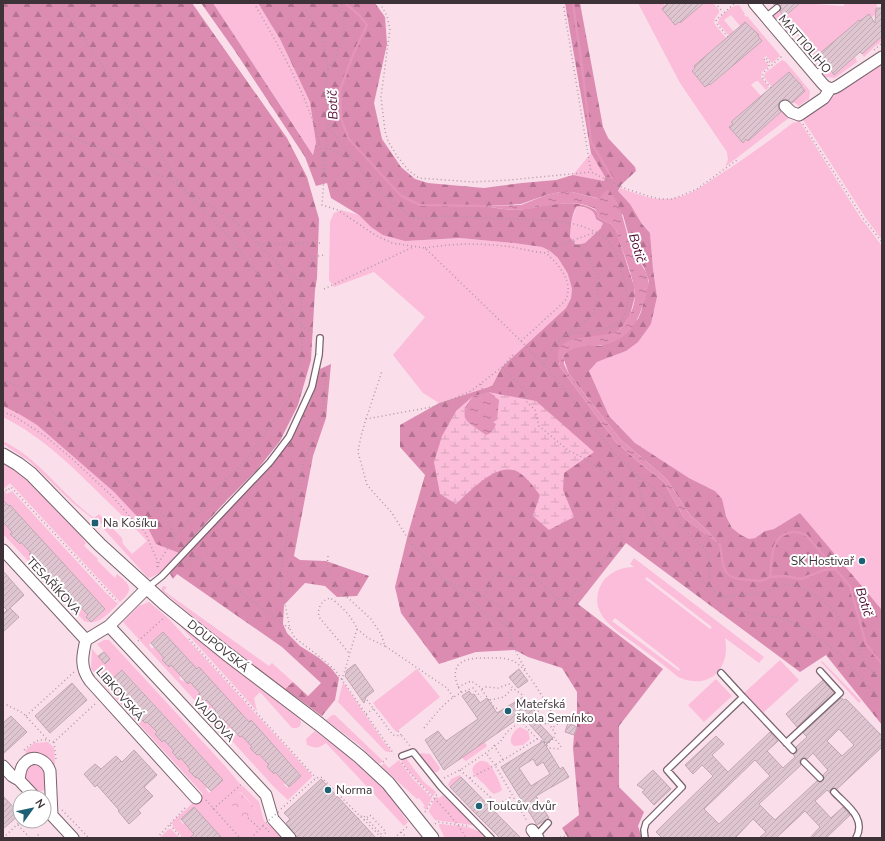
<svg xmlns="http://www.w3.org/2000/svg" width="885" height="841" font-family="'Nunito Sans',sans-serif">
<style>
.green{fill:#fbbdd9;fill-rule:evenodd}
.forest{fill:url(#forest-firs);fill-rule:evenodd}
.wetland{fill:url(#wetland-marsh)}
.park{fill:url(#park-crowns)}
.water{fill:url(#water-ripples)}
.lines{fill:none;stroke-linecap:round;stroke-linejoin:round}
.stream{stroke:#e493b9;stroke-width:2.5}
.building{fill:url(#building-hatch);stroke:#c1a7b2;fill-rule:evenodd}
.service-casing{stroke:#7a636d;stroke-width:8}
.minor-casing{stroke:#7a636d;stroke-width:13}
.tertiary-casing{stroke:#7a636d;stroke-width:15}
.path{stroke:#af9aa3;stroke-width:1.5;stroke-dasharray:1 3;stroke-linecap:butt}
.service{stroke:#fff;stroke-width:5.5}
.minor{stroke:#fff;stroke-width:11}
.tertiary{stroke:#fff;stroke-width:13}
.path-bridge{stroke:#af9aa3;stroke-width:1.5;stroke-dasharray:1 3;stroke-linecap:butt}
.poi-dot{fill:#1d5f73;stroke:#fff;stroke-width:1.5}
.labels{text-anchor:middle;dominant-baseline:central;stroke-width:4;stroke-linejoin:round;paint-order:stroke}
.street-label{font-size:12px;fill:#3d3237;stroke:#fff}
.poi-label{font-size:12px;fill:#3d3237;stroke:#fff;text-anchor:start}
.water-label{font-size:13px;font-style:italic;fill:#520a35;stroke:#fff}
</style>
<defs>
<pattern id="forest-firs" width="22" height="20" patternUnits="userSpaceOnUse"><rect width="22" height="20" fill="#dc8bb1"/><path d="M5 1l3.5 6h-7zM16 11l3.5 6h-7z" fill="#b47291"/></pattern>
<pattern id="wetland-marsh" width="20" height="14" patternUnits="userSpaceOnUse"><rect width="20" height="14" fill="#fbbdd9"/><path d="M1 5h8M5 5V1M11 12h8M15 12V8" fill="none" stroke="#d8a3bb"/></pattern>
<pattern id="park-crowns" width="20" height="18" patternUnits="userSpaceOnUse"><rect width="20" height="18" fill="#fbbdd9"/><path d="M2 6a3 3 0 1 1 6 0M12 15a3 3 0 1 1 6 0" fill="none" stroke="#d8a3bb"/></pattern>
<pattern id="water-ripples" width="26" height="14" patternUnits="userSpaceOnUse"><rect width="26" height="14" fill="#e493b9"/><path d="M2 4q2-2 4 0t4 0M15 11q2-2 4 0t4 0" fill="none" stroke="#ba7997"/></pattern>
<pattern id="building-hatch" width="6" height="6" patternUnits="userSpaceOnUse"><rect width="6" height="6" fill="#dfc5d0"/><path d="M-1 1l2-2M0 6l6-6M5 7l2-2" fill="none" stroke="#c0aab3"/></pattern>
</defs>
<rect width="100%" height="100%" fill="#fadfeb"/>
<path class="green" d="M213,3H258L280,39L310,102L316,143L314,156Z
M638,3H665L664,4L665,6L662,9L675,24L679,22L680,23L703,3H713L719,10V13L715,18L714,23L726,38L692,71L705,87L709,84L711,85L746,54L758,35L745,22L740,26L731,15L724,20L735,33L729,36L718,23C718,17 733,4 739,5L745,14L744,15L746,17L747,16L779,54L780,56L772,63L766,56L763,59L768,64V67L762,72L761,77L769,87L766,90L758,81H756L751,85L761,96L729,127L743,142L746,139L748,141L784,110L790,117L725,167L728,160L727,152L680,83Z
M800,3L844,6V3H877L876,14L871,18L860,21L859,20L818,55L823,62L816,68L808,58L812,54L801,40L795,45V43L800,38L795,33L790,37L788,36L793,31L782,18L776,22L772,17L779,10L785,17Z
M882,36V41L874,47L864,57L862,54Z
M855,57L857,62L835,78L826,77L824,78L822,75L831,71L834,74Z
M782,60L786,62L810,91L809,99L799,106L793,102L805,91L794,76L772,87L764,77L765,73Z
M882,63V240L865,217L802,118Z
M799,120L860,217L882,246V610L800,513L774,529L765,531L755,538L749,539L741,535L732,528L715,491L689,478L635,443L609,416L589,371L597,362L626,351L651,324L657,297L653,269L650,233L642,224L630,204L618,191L620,188C636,193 653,201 670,199C689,197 704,185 719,175C745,159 770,140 794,122L795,123Z
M591,153L605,177L604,181L573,175Z
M577,206L590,209L603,223L601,228L585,243L576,245L570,237L572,219Z
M341,210L359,215L371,227L405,241L460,238L514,243L542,247L550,251L558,258L568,274L572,289L571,298L566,308L502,367L492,386L439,403L423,393L393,355L425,317L374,272L334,287L329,280L330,222L334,213Z
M3,406L19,414L37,425L114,492L148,528L156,544L179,553C170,563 162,575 148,578L103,528L104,527L99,521L97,522L74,504L29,461L3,444V441C40,459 62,495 94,518L99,514L122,538L123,544L132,554L147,541C134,526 119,513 105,499C74,468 43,437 3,417Z
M3,461C34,479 63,515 86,543L84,546L98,559L97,560L115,578L117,574C131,585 134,590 120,602L10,483L5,488L3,486Z
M3,489L7,494L12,491L105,592L118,604C107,614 99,626 84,621L3,534V522L12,532L11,534L19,544L21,542L31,553L39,564L41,563L50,574L49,576L58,585L59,584L69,594L68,596L77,606L78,604L88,615L91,622L105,609L10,505L9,506L3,500Z
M634,558L764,657L759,663L725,638C731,669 709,691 678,677C664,665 649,654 634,643C622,634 607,626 600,612C595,602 597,589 604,580C612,571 622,567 634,567L630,564ZM647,577L712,627L710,629L645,579ZM615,618L680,669L679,671L612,621Z
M163,586L167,587L164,591L269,666L272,663L293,682L285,689L230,647L161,590Z
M149,602L169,619L312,775V777L288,800L275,788L123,622L139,606ZM163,632L197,669L199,667L249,722L251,721L301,775L288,788L284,785L285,783L275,772L274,774L267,766L269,765L259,754L257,755L250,748L252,747L242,736L240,737L237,734L235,735L232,731L233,730L223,719L221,720L215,713L216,711L207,700L205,702L198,695L200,693L190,682L185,680L182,681L179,678L181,676L171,665L169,667L162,660L164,658L154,647L152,649L149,645Z
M175,620L231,666L300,719L301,723L300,726L297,728H292L260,692L254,698L257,711Z
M104,640H109L225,766L240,784L242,787L243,786L259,802L264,821L267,824L269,823L283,838H222L194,807L180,820L183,824L185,823L194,834L193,835L196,838H184L173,827L172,822L203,794L107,689L91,669L92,649L105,664L110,659L97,644ZM123,670L223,780L209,793L206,789L207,787L197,777L196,778L189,771L190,769L181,758L179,760L172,753L174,751L147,722L145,723L139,716L140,714L130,703L129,705L122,698L123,696L114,685L112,687L108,683ZM240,792H241L257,810L229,802Z
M780,660L799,680L763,713L744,693Z
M822,661L861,701L859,703L821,662Z
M417,669L440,697L396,732L373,703Z
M716,679L732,696L704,722L688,705Z
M343,682L384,742L392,752H388L385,751L338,702Z
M332,715H335L383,761L379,764L359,745L326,720Z
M520,727L528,731L530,739L523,745L514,746L511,743C510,737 514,730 520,727Z
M315,731L344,753L381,786L390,796L408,822L404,826L326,743C319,748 316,749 307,745L306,739Z
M484,741L487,746L486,747L466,761L464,760L462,757Z
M48,742L54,748L55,764L53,765C46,754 39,754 27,755L25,751L34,743Z
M421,753L430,754L440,768L438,772H434L419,755Z
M405,757L424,782L436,792L433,796L409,772L400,759Z
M399,760L412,778L432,798L426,810L423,807L425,806L419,798L417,799L381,766L384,763L389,768Z
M480,761C483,761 485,761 487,762C492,765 501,784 502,790L499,792L494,794C490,792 488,788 485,785C477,777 464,770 480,761Z
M34,763C34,764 39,765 40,765C47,769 47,784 44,790L40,792L36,791L24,776L26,767Z
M460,775L461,777L450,787L448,785L451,779Z
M443,795L473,824L472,825L435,820L429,812V810L436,796L439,798Z
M441,824C457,826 475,825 487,838H445L439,826V824Z
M169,829H171L180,838H159Z"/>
<path class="forest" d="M3,3H192L287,138L307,177L319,219L317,278L315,290L311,360L298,405L280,441L257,470L225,502L179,553L156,544L148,528L114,492L37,425L19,414L3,406Z
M201,3H213L313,155L316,143L310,102L280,39L258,3H375L385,17L387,44L374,103L382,139L401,167L415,179L428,183L484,188L522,183L556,180L573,175L604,181L605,177L591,153L565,3H580L603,127L608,138L635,167L636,171L621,185L618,191L630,204L642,224L650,233L653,269L657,297L651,324L638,342L626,351L597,362L589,371L609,416L635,443L689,478L715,491L722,499L726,516L732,528L741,535L749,539L755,538L765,531L774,529L800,513L882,610V725L826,655L800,672L626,543L578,604L663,669L619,726V787L644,812L638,826L642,838H568L562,828L579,815L573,748L574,735L577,727V692L562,668L528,657L515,650L476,652L439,664L401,613L395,587L408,534L425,475L400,447V425L439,403L492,386L502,367L566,308L571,298L572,289L568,274L558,258L550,251L542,247L514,243L460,238L405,241L383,235L371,227L359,215L331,198L327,183L316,186L305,157L235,51ZM560,192H572L597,198L623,215L633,251L644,267L649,281L641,312L638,319L601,346L588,345L576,347L568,351L564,355V360L569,374L621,440L660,473L668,481L690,515L709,532L718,543L684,518L663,481L642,465L615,441L560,367L558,353L567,342L572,340L605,336L618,331L623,326L630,315L635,296L634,286L616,230L611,224L597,217L598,214L595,210C571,196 543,208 517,210C507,210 496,208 486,206L521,204L546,195ZM577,206C586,207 595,209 596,219L603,223L601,228L585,243L576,245L570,237C571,226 571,215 577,206Z
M331,364L326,418L313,456L294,556L300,560L326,561L369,576L357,596L337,597L325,586L305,583L284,605L283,624L287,633L300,646L319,658L331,668L339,678L335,700L322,716L285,689L293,682L308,696L321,683L282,647L177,574L173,579L170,574L172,570L262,474L285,447L293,437L314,392L320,369Z"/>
<path class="wetland" d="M488,392L536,401L594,452L564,473L563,490L574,517L549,530L533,516L540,495C534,487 523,472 513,470C494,465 469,492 456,504L440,494L434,462L442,436L456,411L473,396L465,408L493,422L495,396Z"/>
<path class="park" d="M240,792L257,810L246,820L229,802Z"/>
<path class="water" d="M607,190L609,191L608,195H613C624,213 625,231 632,250C636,260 646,267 648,279C650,284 647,289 646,294C640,315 635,333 613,342C597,350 578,341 564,355V364L569,374L621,440L660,473L668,481L690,515L709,532L720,545L684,518L663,481L642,465L615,441L560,367C560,363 557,356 558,352C562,332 604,340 619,330C623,327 625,322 628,318C632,312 635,302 635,295C634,276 621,249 616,230L611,224L597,217L598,214L595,209C571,196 542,209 516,210C505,210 494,207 483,206L521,205L546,195L560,192H572L600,199L602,194Z
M488,392L499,400L497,420L493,422L496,424C494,430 492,433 486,435C465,420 457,420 473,396Z"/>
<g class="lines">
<path class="stream" d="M345,3L360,16L367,25L353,55L340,90L341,119L349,139L401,196L420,205L485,206
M573,3L582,67L591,142L612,178
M719,544L720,545C724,569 721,579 749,580C758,581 763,582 770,577C772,562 770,538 788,533C794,531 800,532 806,535L850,586L866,644L882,664
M770,577L785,576L801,579L824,570L835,569"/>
</g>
<path class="building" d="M668,3H704L680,23L679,22L675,25L662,9Z
M773,3H800L784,17L780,11L781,8L780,5L777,4L774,5Z
M876,8H882V36L862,54L860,52L834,75L830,69L831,66L830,63L827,62L824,63L818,55L859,20L860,21L869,14L875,23Z
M745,22L759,35L758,36L762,41L710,85L709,84L705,87L692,71L695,68L694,66Z
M789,72L802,86H801L805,91L792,103L786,99L780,101L778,107L781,112L748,141L746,139L743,143L729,127L733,124L731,122Z
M3,500L9,506L10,505L105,609L91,622L86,617L88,615L78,604L77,606L67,596L69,594L59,584L58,585L49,575L50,574L40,563L39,565L34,560L29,554L31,553L21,542L20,544L10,534L12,532L3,522Z
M3,571L24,595L10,608L19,617L3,632V614L7,610L3,606Z
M163,632L197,669L199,667L249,722L251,720L301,776L289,787L275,772L274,774L270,770L267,766L269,765L259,754L257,755L250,748L252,747L242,736L240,737L223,719L222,720L215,713L216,711L207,700L205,702L198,695L200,693L190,682L188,684L171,665L169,667L162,660L164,658L151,643Z
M104,652L110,659L105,664L98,656Z
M355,664L374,691L366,697L364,703L345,676L347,670Z
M519,669L528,681L518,688L509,677Z
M122,670L223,780L211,791L197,777L196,778L189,771L190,769L181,758L179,760L172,752L174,751L164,740L162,742L155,734L157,732L147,722L145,723L138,716L140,714L130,703L129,705L122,697L123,696L110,681Z
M823,680L834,693L797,727L786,714Z
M72,683L87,700L50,733L35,716Z
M469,691L472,695L474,694L480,703L487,698L497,713L523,697L546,724L538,722L553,738L547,744L522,716L444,770L425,740L438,731L446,741L478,719L462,696Z
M841,698L844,700L846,699L882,736V747L837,789L833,788L830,791V793L827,790L815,801L831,818L843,807L850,815L826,838H810L820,827L805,811L776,838H759L766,832L753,819L735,838H662L656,832L713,776L702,765L693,774L685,765L716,736L724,744L712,755L728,772L770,732L778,741L767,751L783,768L795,757L793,754L797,752L796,747L807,737L803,733ZM839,729L854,745L842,756L827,741ZM813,753L828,770L823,775L824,779L821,782L817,781L775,820L759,804L801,765L800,761L801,759L805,758L807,759ZM755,760L770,776L719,824L704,809Z
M11,716L27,732L3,754V723Z
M568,723L577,727L574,735L565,732Z
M543,741L560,769L563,767L569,777L536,796L549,818L537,825L501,767ZM533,759L537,766L543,762L550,774L531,786L519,768Z
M134,750L157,775L144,787L153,796L138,810L141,813L129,824L118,811L119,810L97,785L95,787L84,774L95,764L101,769L116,756L122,762Z
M653,770L671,789L654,805L642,792L645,790L637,785Z
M461,777L502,819L521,838H500L476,814L450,787Z
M321,779L365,826L376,838H299L296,836L286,823L290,819L284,813Z
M3,796L20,814L3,829Z
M194,807L222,838H190L194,834L181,819Z"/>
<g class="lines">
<defs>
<path id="service" d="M766,17L777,8
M815,75L827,66
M147,588L162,576L270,462L289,437L312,387L319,355L320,338
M721,673L743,697
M786,743L840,693L820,671
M402,756L413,752L441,787L491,838
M804,762L820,778
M834,792C846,805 867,818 856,838
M537,835L548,823
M645,838L644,830L646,823L682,787L667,770L743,697L793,750"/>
<path id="minor" d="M754,3L822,83C827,89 832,90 838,86L882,57
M785,106L791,112L799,115L824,98L830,89
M3,550L86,640
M147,588L109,626L86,640C82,656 80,668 90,681L196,798
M109,626L266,795L273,819L290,838
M3,766L12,776L19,780
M35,797L19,780C20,774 20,768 24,764C33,753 46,760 50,771L52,815
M47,810L73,838
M532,830L538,838"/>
<path id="tertiary" d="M3,455L18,464L31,474L100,545L165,604L227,654L319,724L360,757L388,783L432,838"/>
</defs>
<use href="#service" class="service-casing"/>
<use href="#minor" class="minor-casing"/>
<use href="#tertiary" class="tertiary-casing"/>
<path class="path" d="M60,3L140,122L182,188L226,233L276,297L302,326L315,334
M254,3C279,47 306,92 319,141C322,153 322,166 324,178
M302,3L323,40L328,69L325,91L328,124L322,205L338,210L375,235L392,243L425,248L521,341L551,372L614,453L637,475L660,493L667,501L680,525L703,547L709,556L710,586
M329,3L342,13
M380,3L387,16L390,29L381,97L385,131L388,141L397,156L409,171L419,178L473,182L509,180L591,172L624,188L648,196L661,199H671L678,197L697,189L737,160
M563,3L591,172
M715,3L723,12
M728,37L718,25L716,20L735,3
M874,50L882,43
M328,69C337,54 345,40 344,22C344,16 342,9 341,3
M771,88L762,77L764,72L769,68V64L764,59L766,58L772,65L782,56
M3,112L68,135L163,176L180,186
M328,124C343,147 358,169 377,189C383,195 391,201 398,206C402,209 408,215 413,217C424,221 435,216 445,216C468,217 490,218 512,219C543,220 589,218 611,245C617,252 619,262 621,270C625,285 631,299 625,314C618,332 581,332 565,335
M803,124L863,218L882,242
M326,148L351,158
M185,190L234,220L282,268L299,281L305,274L313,257L324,255
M259,244L323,243
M425,248C454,243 483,243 512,247C523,249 534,252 546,253L557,246L596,232
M324,289L413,247
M521,341L565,301C575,283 559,265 546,253
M513,355L502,367L471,391L437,406L366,419L361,436L358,452L367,485L392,513L410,542L422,554L444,580L487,615L500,621L508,628L517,654L526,671
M544,364L550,351L560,339L593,315L597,297L599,279L592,264L573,240
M324,368L326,374L323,408L304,462L289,527L282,563L281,584L290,629L295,638L320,657L336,671L377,730L394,754
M3,379L34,394L64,422L91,442L165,517L171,527L174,540
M481,384L484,396
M3,412L14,416L45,436L70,457L112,496L130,517L137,523L145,532L157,560V570
M366,419L382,371
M637,475C639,487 641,499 645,511C663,553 702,579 736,608L745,612L785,619L807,630L837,651L854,671L882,701
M3,487L7,491L11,487L118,602
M193,555L200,559L224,580L290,629
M328,556L327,567L334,585L371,619L381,634L385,646L447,688L453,697
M186,562L189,560L198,559
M158,567L159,562L178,532L187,522L201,510L216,490L251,454L270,425L280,415L288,398L294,384L299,367L302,347L301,296L299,281
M447,581L484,596L502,608L508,628
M484,596L495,573L515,578L533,575L557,599H568L623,540L613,517L620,496L619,484L598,467L582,457L569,451L539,426L535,410L526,401V391L502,367
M722,597C737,595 751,595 765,592C772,591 778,586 786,585C812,584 840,615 852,635C857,641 859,650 862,657C867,667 874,674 882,680
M357,629L368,638L385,646
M189,639L316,778
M138,641L165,617
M342,680L357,629C353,618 340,604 330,598C322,600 317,608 319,617L349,653
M458,687L471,681L479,686L495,708L500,709
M482,689L486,687L498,688L509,684L514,689L524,696
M461,692C456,683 452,673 459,664C467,658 476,658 485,658C494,658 505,657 513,661C528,667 549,709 558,724L552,728L536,709L545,702
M367,700L393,735L402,736L410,746
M490,700L504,697L512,689
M3,703L23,713L47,739
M366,714L376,707
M26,716L75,671
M424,728C440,709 448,696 473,688L481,697
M398,731L402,736
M537,739L544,742L549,748L559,749L561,746L554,738L555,733L552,728
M494,745L503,760
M546,745L554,738
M24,750C34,741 40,737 54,742
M56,759L54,742L96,703
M383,762L387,758
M402,763C421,789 451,810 466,838
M460,770L498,804L513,796
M444,778L460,770L486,753L500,742L507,732L521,721L537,739L495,765L527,821
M470,778L495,765L486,753
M206,800L240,838
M213,809L242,784
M281,809L316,778L321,777L382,838
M62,810L89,838
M425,812L437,794
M248,818L260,829
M364,820L370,815L386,832L383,836
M435,824L438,822L468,826
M18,825L29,837
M170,825L182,838
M263,825L270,833
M401,832L407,838
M3,838L21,821
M35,838L39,834
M157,838L186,807
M251,838L265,824
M394,838L408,826
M556,838L570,835L582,838"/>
<use href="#service" class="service"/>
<use href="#minor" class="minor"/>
<use href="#tertiary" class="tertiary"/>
<path class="path-bridge" d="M358,819L363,815L383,836
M266,823L279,811"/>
</g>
<g class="poi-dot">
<rect x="91" y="519" width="8" height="8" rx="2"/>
<circle cx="862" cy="561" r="4"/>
<circle cx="508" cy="711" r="4"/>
<circle cx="328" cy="790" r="4"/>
<circle cx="479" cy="806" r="4"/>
</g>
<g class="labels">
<g class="street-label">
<text transform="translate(805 44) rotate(49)">MATTIOLIHO</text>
<text transform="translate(54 586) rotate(47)">TESAŘÍKOVA</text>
<text transform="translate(218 646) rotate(39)">DOUPOVSKÁ</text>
<text transform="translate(120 694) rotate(49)">LIBKOVSKÁ</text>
<text transform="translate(214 720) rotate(47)">VAJDOVA</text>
</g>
<g class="poi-label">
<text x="103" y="523">Na Košíku</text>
<text x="854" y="561" text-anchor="end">SK Hostivař</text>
<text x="516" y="704">Mateřská<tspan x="516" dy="14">škola Semínko</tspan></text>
<text x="336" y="790">Norma</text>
<text x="487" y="806">Toulcův dvůr</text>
</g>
<g class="water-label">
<text transform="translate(333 105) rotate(-92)">Botič</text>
<text transform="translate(637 248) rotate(73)">Botič</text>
<text transform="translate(864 602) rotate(73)">Botič</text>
</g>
</g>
<rect width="885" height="841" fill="none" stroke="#3d3237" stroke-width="8"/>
<g transform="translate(32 809) rotate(57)"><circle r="19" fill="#ffffff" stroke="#b1adaf"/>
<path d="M0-3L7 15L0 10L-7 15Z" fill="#1d5f73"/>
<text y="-6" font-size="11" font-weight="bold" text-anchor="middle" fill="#3d3237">N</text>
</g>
</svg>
